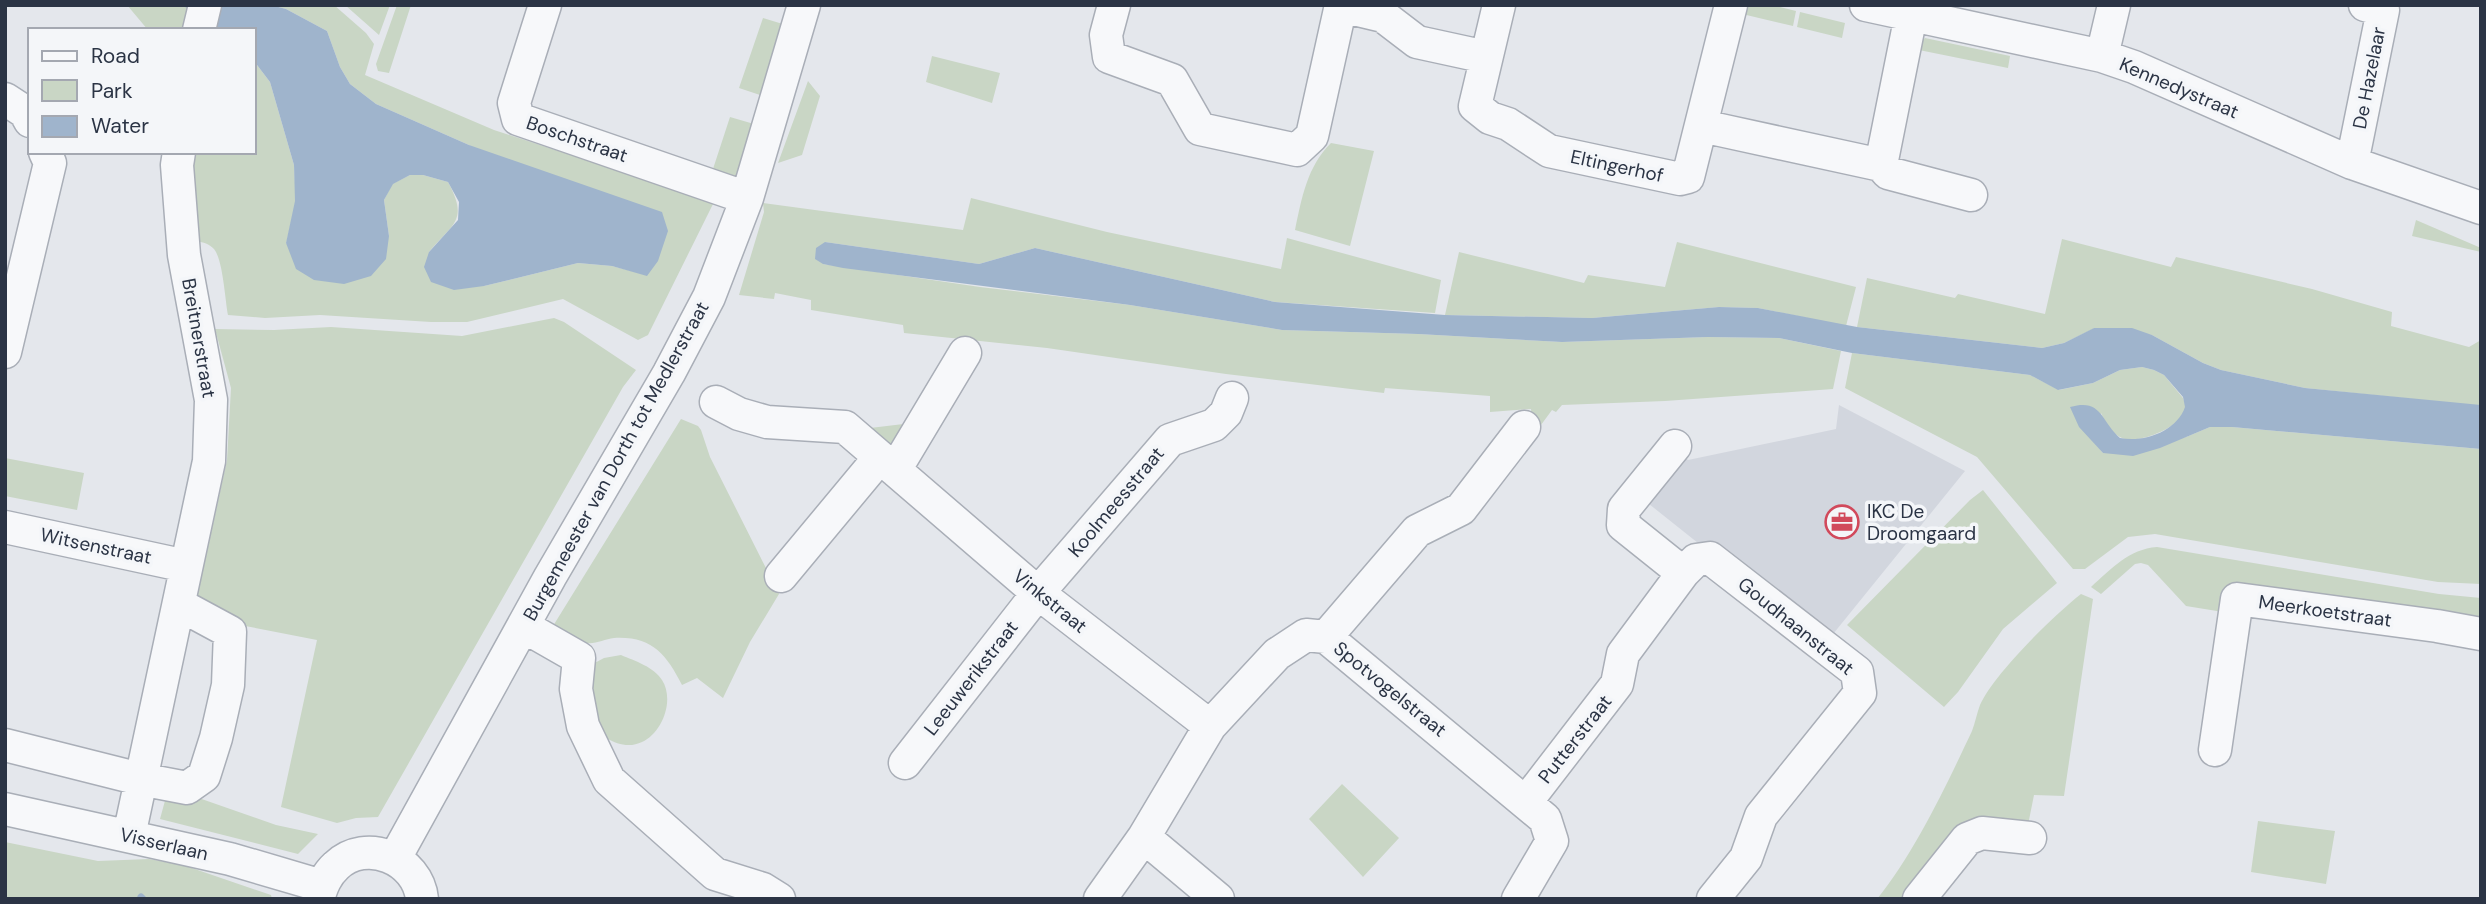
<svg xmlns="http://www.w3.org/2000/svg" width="2486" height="904" font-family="'DM Sans',sans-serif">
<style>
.built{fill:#d2d6de}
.green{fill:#c9d6c5}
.water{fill:#9fb4cc}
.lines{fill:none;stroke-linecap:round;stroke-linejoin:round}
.stream{stroke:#9fb4cc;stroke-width:7}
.minor-casing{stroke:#a9aeb7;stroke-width:35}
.minor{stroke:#f7f8fa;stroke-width:32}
.labels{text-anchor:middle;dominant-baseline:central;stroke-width:7;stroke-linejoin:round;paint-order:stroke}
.street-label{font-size:19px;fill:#2b3445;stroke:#f4f6f9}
.poi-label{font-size:19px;fill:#2b3445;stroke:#f4f6f9;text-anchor:start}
</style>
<rect width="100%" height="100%" fill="#e4e7ec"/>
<path class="built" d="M1839,405L1965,471L1825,644L1644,500L1682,455L1688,460L1836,429Z"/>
<path class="green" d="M127,5H182L190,9L185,30H148Z
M271,5H334L366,33L374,44L365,75L494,130L714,202L648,335L638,340L563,299L467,322H431L320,315L265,318L228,315C225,299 223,260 214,249C208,243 201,241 194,242L192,152H254V61L270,82L294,165L296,201L286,244L389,236L384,200L392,184L410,175H423L448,182C469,221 453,223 429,252L484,286L578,263L612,266L647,275L469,145L376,104L350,84L340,67L327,31L286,9Z
M345,5H390L379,35Z
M397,5H411L389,73L378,71L376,64Z
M1740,5H1772L1796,11L1793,26L1738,13Z
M1800,12L1845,23L1842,38L1797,27Z
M763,18L786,25L763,96L739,88Z
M1925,38L2010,56L2008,68L1914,49Z
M932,56L1000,73L992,103L926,82Z
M808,81L820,96L802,155L778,163Z
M730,117L754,124L734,180L712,172Z
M1331,143L1374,151L1350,246L1295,230C1302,197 1307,167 1331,143Z
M971,198L1107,232L1281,269L1287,238L1441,280L1435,313L1275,302L1035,248L979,264L825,242L823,264L980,287L1130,305L1282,330L1418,334L1562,342L1708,337L1779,338L1841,351L1833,389L1665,401L1562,405L1556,412L1552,410L1538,429L1532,424L1531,409L1490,412V396L1385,388L1384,393L1226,374L1047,348L904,333L903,325L811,310V300L775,293L774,299L739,295L764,212L763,203L963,230Z
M2416,220L2481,248V252L2412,236Z
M2062,239L2171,267L2176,257L2312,289L2392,312L2391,326L2469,347L2481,340V406L2305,388L2221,370L2203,363L2152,335L2095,328L2064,343L2042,348L1857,327L1867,278L1955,298L1958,294L2045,314Z
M1677,242L1856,287L1846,326L1758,308L1719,307L1592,318L1445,315L1459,252L1584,283L1588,275L1665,287Z
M554,318L564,322L636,370L623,387L378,817L356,818L337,823L281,807L317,640L240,625L195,606L227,460L231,388L215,329L274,330L331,327L462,336Z
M1852,353L2030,375L2059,390L2093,383L2120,370L2142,367L2154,370L2164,375L2183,398L2186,407C2184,411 2182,418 2178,421C2167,431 2137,444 2122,438C2112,434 2105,422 2101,413L2094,442L2103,453L2186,437L2210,427H2232L2481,449V584L2438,582L2155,534L2128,537L2085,569H2073L1977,457L1845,388Z
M681,419L698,426L701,430L710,457L779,594L750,642L723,698L697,678L682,685C666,654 652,636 614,638C605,639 596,644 587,643C574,640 564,633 553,626Z
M912,423L891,460L870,428Z
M5,458L84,473L77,510L5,496Z
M1983,490L2057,583L2003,629L1958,692L1944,707L1847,625L1970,500Z
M2157,547L2439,594L2481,598V623L2223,612L2186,606L2148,565L2141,563L2135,564L2101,594L2091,587C2111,569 2129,549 2157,547Z
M2081,594L2093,599L2064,796L2034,795L2028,825L1983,818L1906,899H1877C1914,854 1947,784 1972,731C1975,723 1977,713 1980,705C1995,673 2052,617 2081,594Z
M621,655C635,661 654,667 662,680C675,700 662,733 642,742C624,751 600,739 592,721C587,709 588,681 587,667L604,658Z
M1342,784L1399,838L1363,877L1309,819Z
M193,796L276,825L318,834L298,854L160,819L166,797Z
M2258,821L2335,831L2326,884L2251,872Z
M5,842L98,861L149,859L186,866L271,895L272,899H5Z"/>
<path class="water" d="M182,5H271L286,9L327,31L340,67L350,84L376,104L469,145L662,212L668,231L658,261L647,276L612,266L578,263L484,286L454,290L431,282L424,267L429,252L458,220L459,202L448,182L423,175H410L393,184L384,200L389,236L386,259L371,276L344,284L314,280L296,269L286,243L295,201L294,165L270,82L254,61V30H221Z
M825,242L979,264L1035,248L1275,302L1445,315L1592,318L1719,307L1758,308L1857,327L2042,348L2064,343L2094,328H2132L2152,335L2203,363L2221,370L2305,388L2481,405V449L2232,427H2210L2160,448L2133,456L2103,453L2079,427L2070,407C2102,398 2100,420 2120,438C2144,443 2177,431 2185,407L2183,397L2164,375L2154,370L2142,367L2120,370L2093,383L2058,390L2030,375L1852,353L1779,338L1708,337L1562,342L1418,334L1282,330L1130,305L843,268L823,264L815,259L816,248Z"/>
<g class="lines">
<path class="stream" d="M141,897L143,899"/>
<defs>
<path id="minor" d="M545,5L514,103L518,119L747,198
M1114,5L1106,35L1109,57L1172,80L1200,129L1297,150L1312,136L1341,5
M1499,5L1475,106L1490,118L1508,124L1549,151L1680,179L1688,177L1731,5
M1866,5L2102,56L2134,67L2352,163L2481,208
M1913,5L1881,165L1888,173L1971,195
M1341,6L1383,16L1417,42L1486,57
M199,30L205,5
M2102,56L2114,5
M5,99L25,112L30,121
M1711,128L1881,165
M2352,163L2383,10L2365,5
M5,352L50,163L45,152
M716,402L739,414L767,422L845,427L1038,593L1210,726
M1675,446L1624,509L1623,525L1683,573
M895,470L965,353
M5,527L186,566
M781,576L880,457
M523,626L579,658L576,689L583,726L609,780L715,874L763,889L779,899
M1326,637L1417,531L1461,509L1524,427
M5,745L140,779L187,788L204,776L216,738L228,685L230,632L180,605
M2215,750L2237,599L2437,626L2481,634
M905,763L1038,593L1170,440L1214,425L1226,413L1232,398
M1526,802L1617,684L1623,654L1683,573L1696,560L1710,558L1857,672L1860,693L1761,816L1746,858L1713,899
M5,809L230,859L322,886
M129,836L209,461L211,400L184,255L177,165L179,152
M395,858L550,577L669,373L709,297L747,198L804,5
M318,899C322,886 326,875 336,866C366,837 418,859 422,899
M1100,899L1144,837
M1218,899L1144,837L1210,726L1277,654L1306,635L1326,637L1545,819L1552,841L1518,899
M1919,899L1967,839L1982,833L2030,838"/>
</defs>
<use href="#minor" class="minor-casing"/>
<use href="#minor" class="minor"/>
</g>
<defs>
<symbol id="office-ring" viewBox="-11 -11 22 22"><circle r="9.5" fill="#f4f6f9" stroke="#d1495b" stroke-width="1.5"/><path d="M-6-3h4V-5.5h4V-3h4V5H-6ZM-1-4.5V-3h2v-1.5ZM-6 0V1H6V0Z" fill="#d1495b"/></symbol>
</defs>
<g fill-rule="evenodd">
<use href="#office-ring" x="1823" y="503" width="38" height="38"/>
</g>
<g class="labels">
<g class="street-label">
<text transform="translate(2369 78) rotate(-79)">De Hazelaar</text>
<text transform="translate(2179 88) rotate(23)">Kennedystraat</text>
<text transform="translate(577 139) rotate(19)">Boschstraat</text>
<text transform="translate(1617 166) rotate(12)">Eltingerhof</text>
<text transform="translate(199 338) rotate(80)">Breitnerstraat</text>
<text transform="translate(616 461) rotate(-61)">Burgemeester van Dorth tot Medlerstraat</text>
<text transform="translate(1116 502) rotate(-50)">Koolmeesstraat</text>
<text transform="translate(96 546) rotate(12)">Witsenstraat</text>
<text transform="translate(1050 601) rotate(39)">Vinkstraat</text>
<text transform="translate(2325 611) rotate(8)">Meerkoetstraat</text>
<text transform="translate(1796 626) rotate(39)">Goudhaanstraat</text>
<text transform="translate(971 678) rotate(-52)">Leeuwerikstraat</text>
<text transform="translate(1390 689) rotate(39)">Spotvogelstraat</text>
<text transform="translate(1575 739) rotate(-52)">Putterstraat</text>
<text transform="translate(164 844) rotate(13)">Visserlaan</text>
</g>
<g class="poi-label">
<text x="1867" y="511">IKC De<tspan x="1867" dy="22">Droomgaard</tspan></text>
</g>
</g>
<rect width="2486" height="904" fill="none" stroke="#2b3445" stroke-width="14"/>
<rect x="28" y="28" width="228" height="126" fill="#f4f6f9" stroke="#a4a8b1" stroke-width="2"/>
<rect x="42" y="51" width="35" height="10" fill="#f7f8fa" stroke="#a4a8b1" stroke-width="2"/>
<text x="91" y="63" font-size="21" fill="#2b3445">Road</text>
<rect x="42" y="80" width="35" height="21" fill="#c9d6c5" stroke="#a4a8b1" stroke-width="2"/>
<text x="91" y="98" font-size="21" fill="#2b3445">Park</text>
<rect x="42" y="116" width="35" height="21" fill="#9fb4cc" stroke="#a4a8b1" stroke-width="2"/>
<text x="91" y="133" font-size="21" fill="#2b3445">Water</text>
</svg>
